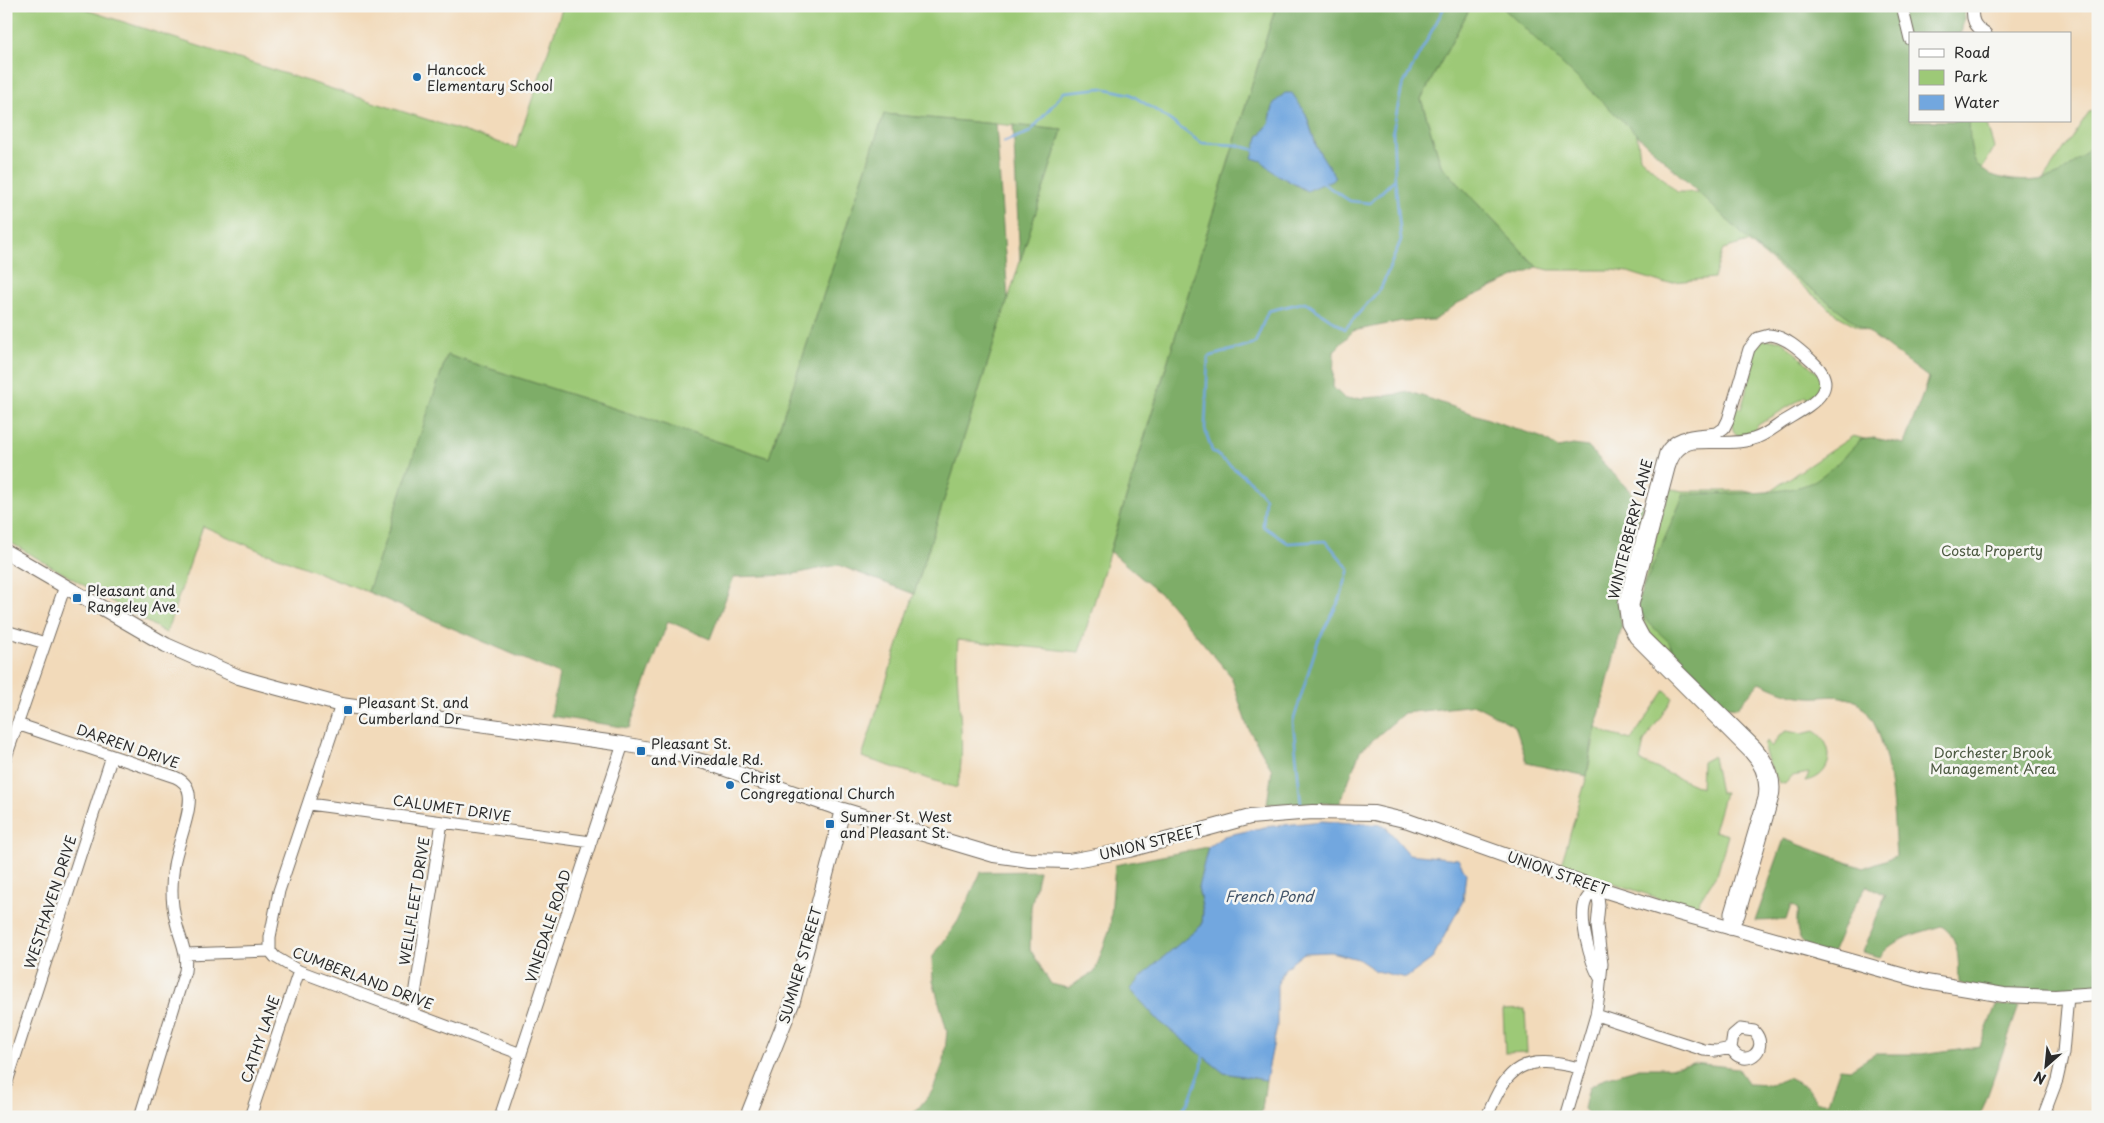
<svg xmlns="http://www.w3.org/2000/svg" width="2104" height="1123" font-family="'Playpen Sans',sans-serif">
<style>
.green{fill:#9dc977;stroke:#647a51}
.forest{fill:#7ead68;stroke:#546c4a;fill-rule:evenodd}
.water{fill:#72a7df;stroke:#4e6985}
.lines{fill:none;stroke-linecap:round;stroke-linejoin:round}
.stream{stroke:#72a7df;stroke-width:2.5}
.minor-casing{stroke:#71685d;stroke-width:13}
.major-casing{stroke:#71685d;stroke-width:16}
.minor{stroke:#fff;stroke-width:11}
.major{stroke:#fff;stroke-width:14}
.poi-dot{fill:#1f6fb2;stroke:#f6f6f2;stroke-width:2}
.labels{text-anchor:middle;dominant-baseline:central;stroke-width:5;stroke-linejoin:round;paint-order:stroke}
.poi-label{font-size:14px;fill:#2b2b2b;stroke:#f6f6f2;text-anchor:start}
.street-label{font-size:14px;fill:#2b2b2b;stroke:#f6f6f2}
.park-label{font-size:14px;fill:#4d5a42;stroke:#f6f6f2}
.water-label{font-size:15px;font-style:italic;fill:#44566a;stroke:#f6f6f2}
</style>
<rect width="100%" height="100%" fill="#f6f6f2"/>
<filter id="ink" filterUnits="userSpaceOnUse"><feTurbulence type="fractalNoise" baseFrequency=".02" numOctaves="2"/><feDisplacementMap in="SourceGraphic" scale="10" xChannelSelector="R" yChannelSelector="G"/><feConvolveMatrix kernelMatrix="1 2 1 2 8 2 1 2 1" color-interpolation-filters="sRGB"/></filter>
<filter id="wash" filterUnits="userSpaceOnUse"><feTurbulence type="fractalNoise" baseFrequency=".0096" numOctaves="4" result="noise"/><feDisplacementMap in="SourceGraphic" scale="20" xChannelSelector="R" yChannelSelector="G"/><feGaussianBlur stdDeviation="1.12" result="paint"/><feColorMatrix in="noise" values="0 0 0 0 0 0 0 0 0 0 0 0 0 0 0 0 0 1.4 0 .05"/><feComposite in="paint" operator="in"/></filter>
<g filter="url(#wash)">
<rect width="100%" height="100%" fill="#f2daba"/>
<path class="green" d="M6,6H74L516,148L563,6H1276L1079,652L958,640C953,689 969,740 957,788L862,757L1062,130L884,114L769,458L447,355L368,592L268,553L267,554L203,526L166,633L6,540Z
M1471,6H1620L1640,157L1677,192L1776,193L1913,121H1986L1994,148L1977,178L2023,209L2089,112L2098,110V821L1994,928L1882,904L1888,881L1910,845L1879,710L1851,688L1694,677C1671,655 1639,634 1639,600L1669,488L1682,491H1744L1764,495L1853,436L1891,446L1910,444L1931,365L1840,317L1748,242L1723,249L1714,278L1663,283L1628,272L1613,270H1549L1537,267L1441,165L1421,99Z
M1762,340H1781L1820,375V392L1807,400L1806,396L1758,425L1752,435C1726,441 1731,420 1737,405L1741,409L1753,368L1748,359Z
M1665,690L1673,698L1644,742L1640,761L1701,788L1702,762L1713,756L1720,793H1725L1714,831L1728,835L1717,874L1693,910L1561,865L1587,776L1596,727L1609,734L1631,740Z
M1787,731L1802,734L1814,731C1836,744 1834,776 1806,781L1809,773L1792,776L1785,784L1779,783C1774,772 1760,751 1766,741L1771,747L1780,735Z
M1525,1009L1527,1052L1505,1053L1503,1010Z"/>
<path class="forest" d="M1276,6H1471L1421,99L1441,165L1537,267L1458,303L1435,320L1402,321L1353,331L1334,351L1333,387L1345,399L1378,397L1410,392L1543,438L1558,448L1573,445L1588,447L1643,505C1634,540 1613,591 1622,626L1592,743L1587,776L1527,763L1515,726L1475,705L1404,713L1360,751L1340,803L1267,804L1272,770L1247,726L1231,676L1165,598L1110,551ZM1274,103L1306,114L1317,148L1335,178L1274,173L1262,161L1258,137L1269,124Z
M1501,6H1966L1961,34H1910V121H1969C1970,135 1969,150 1976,163C1988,183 2040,185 2059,174C2074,165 2087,152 2098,138V996L1984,991L1959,983C1958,964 1961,937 1941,926C1920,933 1892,938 1880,957L1863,952L1886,895L1867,886L1848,916L1831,956C1803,947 1793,940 1798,909L1791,905L1786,920L1755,921L1784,839L1863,868L1896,856C1893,816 1893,725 1855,701C1852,699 1845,698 1841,697C1831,695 1820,698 1810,697C1793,697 1775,689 1760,682L1737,708L1721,706L1684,671L1669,642L1646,620L1636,604L1684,494C1716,493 1783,496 1810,483C1825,476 1849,453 1860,440L1874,438L1904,444L1929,378L1757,248Z
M884,114L996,124L1008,299L914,594L838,565L789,575L734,577L710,639L668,621L629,728L551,716L559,674L368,592L447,355L769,458Z
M1013,125L1062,130L1020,262Z
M1208,847L1198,887L1203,911L1202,925L1173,951L1224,1073L1266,1080L1261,1117H908L916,1111L933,1090L944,1061L947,1031L933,981L932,958L958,921L981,872L1039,871L1031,907L1030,949L1051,984L1068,988L1095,971L1110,928L1115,865Z
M1996,1005L2019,1006L1980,1117H1591L1584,1109L1589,1087L1605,1078L1639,1068H1669L1694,1063L1738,1068L1749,1084L1770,1085L1788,1078L1806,1087L1817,1102H1828L1840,1068L1851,1069L1875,1054H1922L1980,1046Z"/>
<path class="water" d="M1285,93H1292L1306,114L1317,148L1336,178L1307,191L1274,173L1262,161L1252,158L1258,137L1269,124L1274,103Z
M1322,821L1384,825L1409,854L1458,859L1466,873L1463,901L1432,959L1406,978L1376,971L1358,959L1331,952L1304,953L1285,968L1277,985V1027L1266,1080L1224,1073L1159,1021L1130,989C1152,965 1177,946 1202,925L1203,911L1198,887L1208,847L1224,836L1265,827Z"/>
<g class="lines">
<path class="stream" d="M1004,142L1030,132L1064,92L1102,88L1130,94L1160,113L1201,143L1237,145L1255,150
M1321,182L1350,201L1370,203L1395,179
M1301,805L1293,722L1318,641L1340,599L1349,569L1326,541L1288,543L1263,526L1265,498L1250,481L1212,451L1205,429L1208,357L1255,343L1268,311L1305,302L1345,329L1381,288L1401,240L1395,179L1393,130L1402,87L1445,6
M1176,1117L1189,1101L1202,1067L1203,1053"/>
</g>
</g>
<g filter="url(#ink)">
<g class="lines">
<defs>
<path id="minor" d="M1902,6L1910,39
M1973,6C1971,20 1974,26 1986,34
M1769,335C1785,336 1799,349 1811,360C1844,389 1811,405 1786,420C1776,426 1765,436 1753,439C1735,445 1712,441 1693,443C1679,446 1673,455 1669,468L1633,605L1636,622L1644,637L1756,747C1768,761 1777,778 1773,797L1739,915L1730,929V913L1764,798C1767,781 1762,766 1750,753L1635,638L1627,624L1624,603L1665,453C1676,433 1697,436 1717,433L1724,428L1728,420L1749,349L1758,338Z
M6,631L45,643
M341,705L279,891L270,937V951L275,957L299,971L521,1054
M17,724L175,777C182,780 188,785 189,794C192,811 177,846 174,865C171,884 171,903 176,922C180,940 188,952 185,971L140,1117
M6,757L65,586
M309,804L591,842
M1597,888C1594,891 1588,896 1586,900C1578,918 1590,962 1600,978
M186,954L270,951
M412,1014L442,822
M1596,1015L1704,1050L1716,1051L1731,1048C1743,1071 1772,1050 1754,1031L1740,1029L1733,1035L1731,1048
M6,1085L112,756
M250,1117L299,971
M500,1117L623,744
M1487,1117C1507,1065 1524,1054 1579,1068
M1566,1117L1596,1015L1599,995L1602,964L1597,926L1599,905L1597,888
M2043,1117L2057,1080L2063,1053L2068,996"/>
<path id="major" d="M6,552L166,645L239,677L256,682L341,705L623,744L676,754L708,763L843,810L994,855L1029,860L1069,861L1129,850L1250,817L1312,812L1374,813L1408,821L1597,888L1664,909L1926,982L2004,995L2055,997L2098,994
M747,1117L793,1001L843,810"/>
</defs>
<use href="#minor" class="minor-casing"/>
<use href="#major" class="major-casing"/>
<use href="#minor" class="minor"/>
<use href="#major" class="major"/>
</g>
</g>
<g class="poi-dot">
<circle cx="417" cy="77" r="5"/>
<rect x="72" y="593" width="10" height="10" rx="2.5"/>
<rect x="343" y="705" width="10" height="10" rx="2.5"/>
<rect x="636" y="746" width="10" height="10" rx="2.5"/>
<circle cx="730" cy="785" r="5"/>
<rect x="825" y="819" width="10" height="10" rx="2.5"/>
</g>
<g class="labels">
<g class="poi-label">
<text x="427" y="69">Hancock<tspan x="427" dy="16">Elementary School</tspan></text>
<text x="87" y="590">Pleasant and<tspan x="87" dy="16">Rangeley Ave.</tspan></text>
<text x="358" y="702">Pleasant St. and<tspan x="358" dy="16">Cumberland Dr</tspan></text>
<text x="651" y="743">Pleasant St.<tspan x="651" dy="16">and Vinedale Rd.</tspan></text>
<text x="740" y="777">Christ<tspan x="740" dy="16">Congregational Church</tspan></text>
<text x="840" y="816">Sumner St. West<tspan x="840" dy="16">and Pleasant St.</tspan></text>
</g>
<g class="street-label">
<text transform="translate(1630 529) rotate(-76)">WINTERBERRY LANE</text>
<text transform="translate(128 746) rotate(19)">DARREN DRIVE</text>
<text transform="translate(452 808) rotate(8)">CALUMET DRIVE</text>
<text transform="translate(1151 842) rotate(-14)">UNION STREET</text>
<text transform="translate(1558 873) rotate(19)">UNION STREET</text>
<text transform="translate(414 901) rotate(-81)">WELLFLEET DRIVE</text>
<text transform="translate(50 902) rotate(-72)">WESTHAVEN DRIVE</text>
<text transform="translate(548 926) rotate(-72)">VINEDALE ROAD</text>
<text transform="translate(800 965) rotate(-74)">SUMNER STREET</text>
<text transform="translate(363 978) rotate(21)">CUMBERLAND DRIVE</text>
<text transform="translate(260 1039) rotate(-71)">CATHY LANE</text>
</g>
<g class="park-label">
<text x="1992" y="550">Costa Property</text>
<text x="1993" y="752">Dorchester Brook<tspan x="1993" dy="16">Management Area</tspan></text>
</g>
<g class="water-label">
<text x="1269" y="895">French Pond</text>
</g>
</g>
<rect width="2104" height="1123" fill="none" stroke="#f6f6f2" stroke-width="25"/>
<rect x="1909" y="32" width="162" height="90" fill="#f6f6f2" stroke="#a5a5a2"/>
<rect x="1919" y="49" width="25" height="8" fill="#ffffff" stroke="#a5a5a2"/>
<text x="1954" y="58" font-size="15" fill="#2b2b2b">Road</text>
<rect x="1919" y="70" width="25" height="15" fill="#9dc977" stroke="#a5a5a2"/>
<text x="1954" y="82" font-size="15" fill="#2b2b2b">Park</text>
<rect x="1919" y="95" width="25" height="15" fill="#72a7df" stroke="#a5a5a2"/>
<text x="1954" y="108" font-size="15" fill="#2b2b2b">Water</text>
<g transform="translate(2046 1066) rotate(207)" stroke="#f6f6f2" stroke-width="4" paint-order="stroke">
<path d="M0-4L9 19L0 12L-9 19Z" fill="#2b2b2b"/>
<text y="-8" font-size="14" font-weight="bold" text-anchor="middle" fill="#2b2b2b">N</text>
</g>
</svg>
